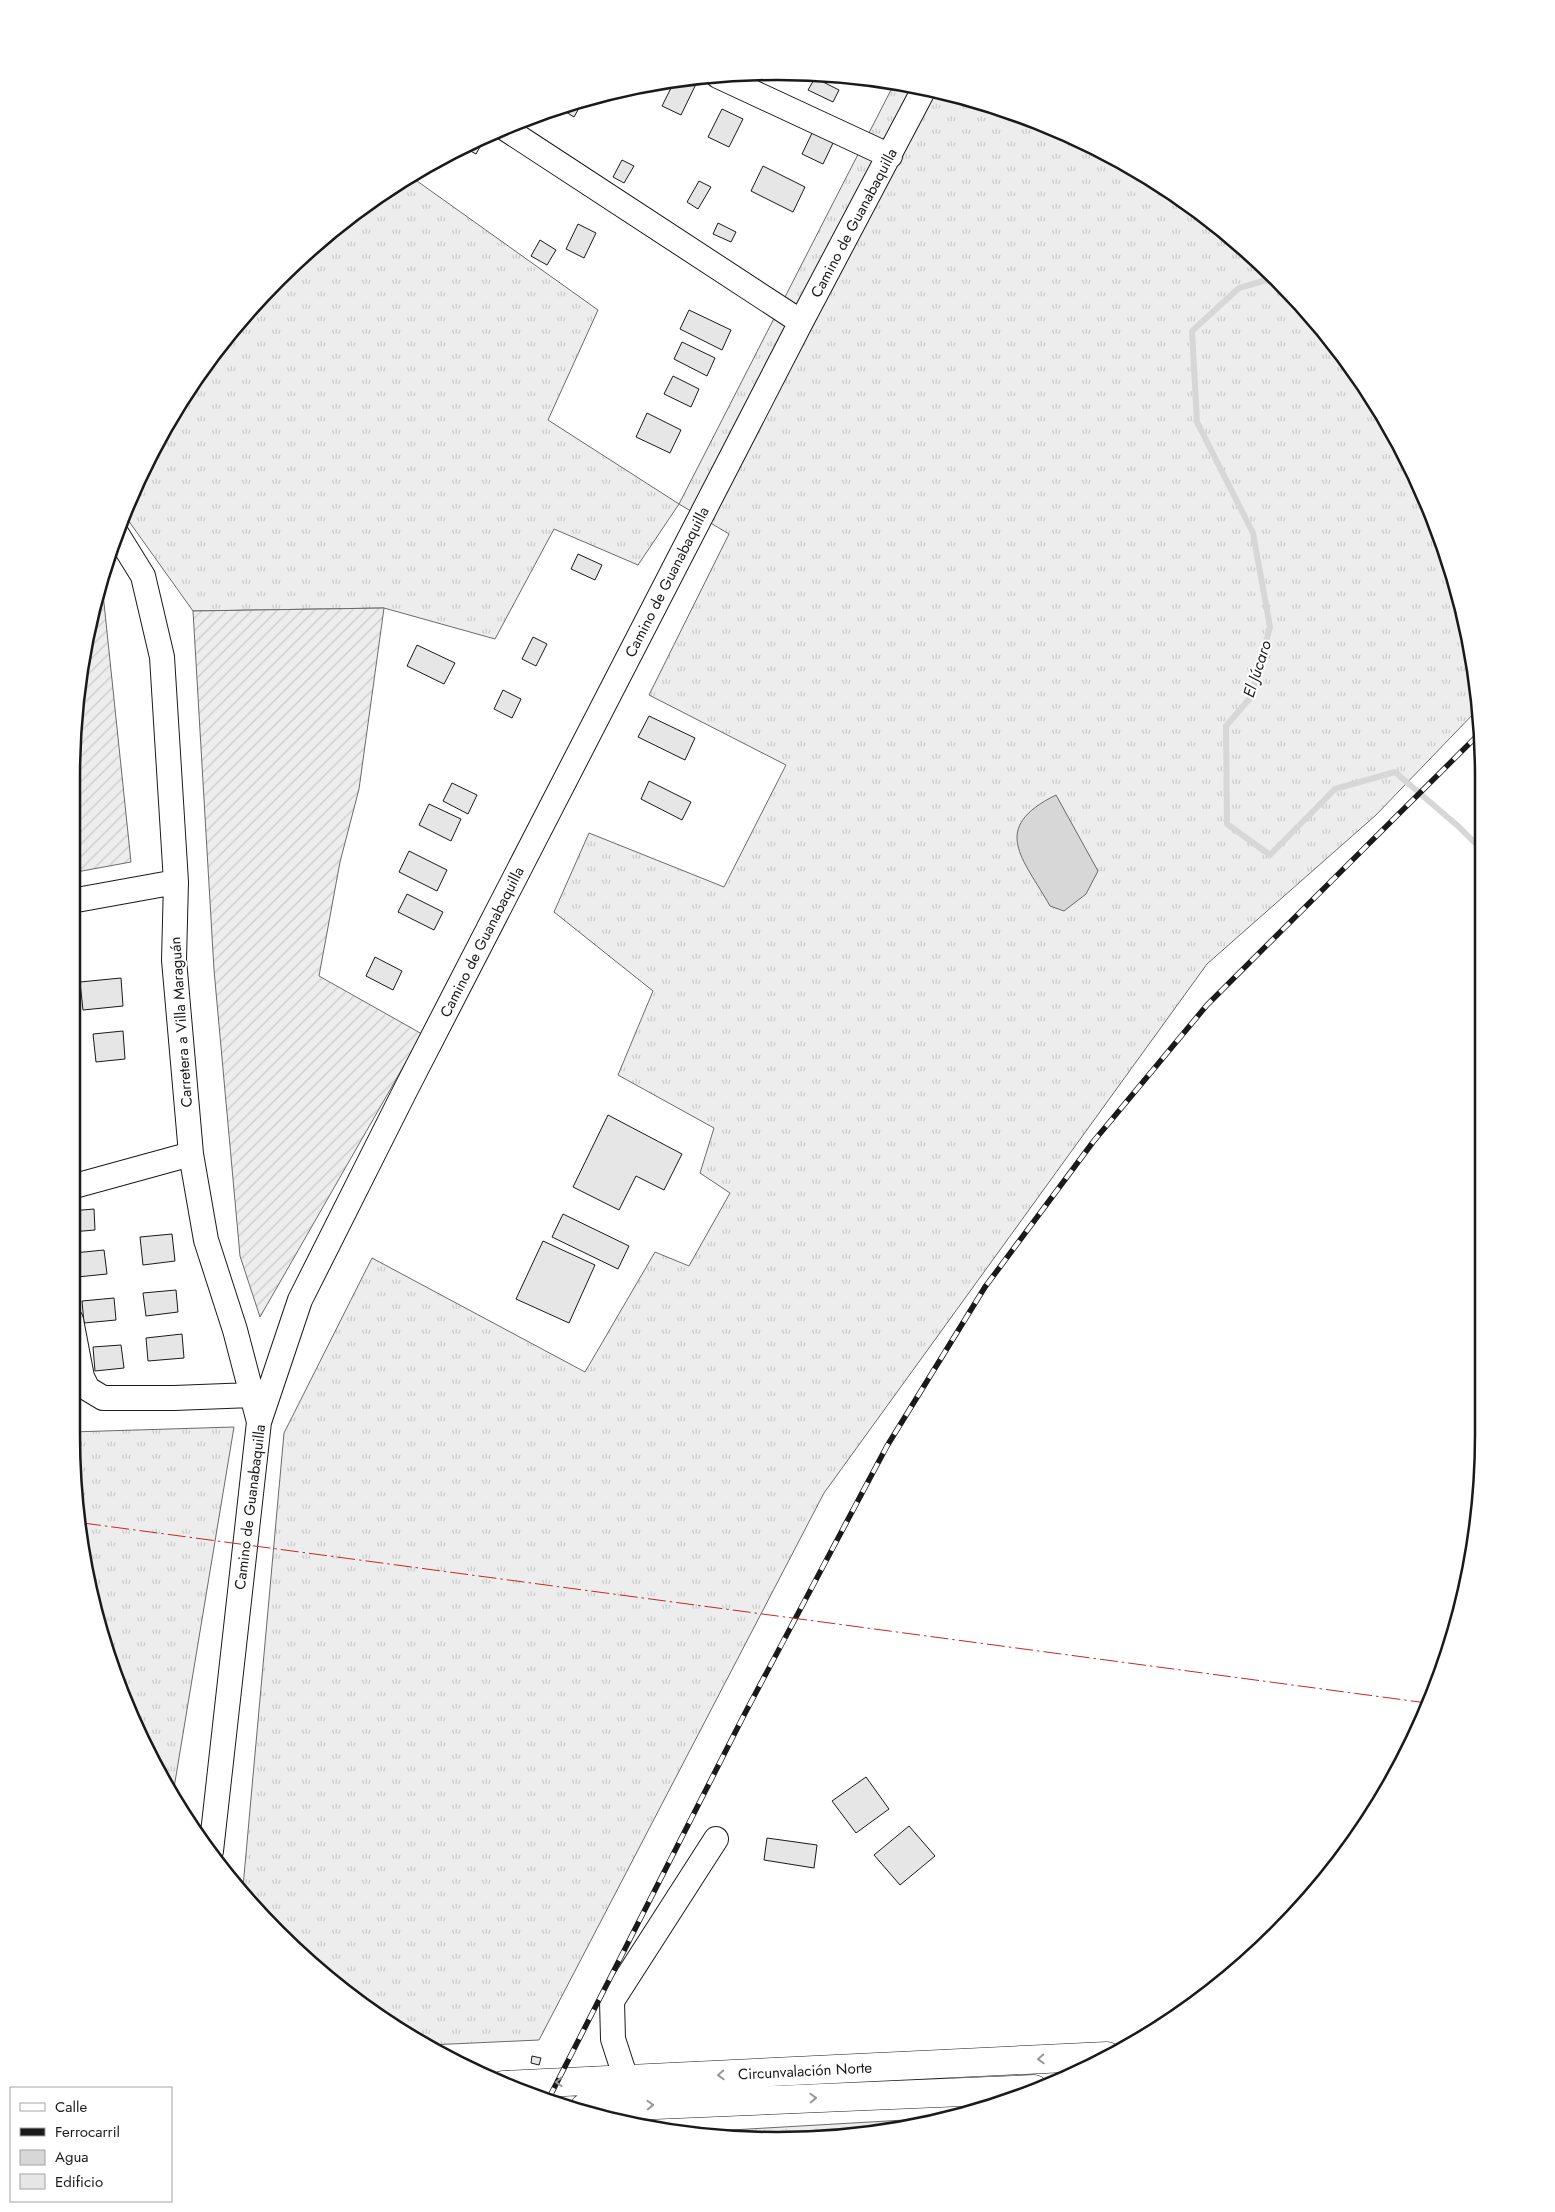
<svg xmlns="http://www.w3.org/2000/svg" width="1555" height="2212" font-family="Jost,sans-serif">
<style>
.grass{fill:url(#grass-tufts);stroke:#6a6a6a}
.garden{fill:url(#garden-furrows);stroke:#6a6a6a}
.water{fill:#d7d7d7;stroke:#6a6a6a}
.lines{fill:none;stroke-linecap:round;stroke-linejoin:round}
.stream{stroke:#d7d7d7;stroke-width:6}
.building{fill:#e6e6e6;stroke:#1a1a1a}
.minor-casing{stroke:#1a1a1a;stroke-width:26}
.highway-casing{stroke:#1a1a1a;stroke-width:29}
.minor{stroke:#fff;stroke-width:24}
.highway{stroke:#fff;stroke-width:28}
.rail-casing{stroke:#1a1a1a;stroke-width:5.5}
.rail{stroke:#fff;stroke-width:4;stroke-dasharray:11;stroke-linecap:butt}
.power{stroke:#c62828;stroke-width:1;stroke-dasharray:18 4 2.5 4;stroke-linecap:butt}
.oneway{stroke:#989898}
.labels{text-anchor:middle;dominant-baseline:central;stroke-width:4;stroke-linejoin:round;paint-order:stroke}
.street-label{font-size:15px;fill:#1a1a1a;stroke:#fff}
.water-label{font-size:16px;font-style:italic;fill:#1a1a1a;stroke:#fff}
.rim{fill:none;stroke:#1a1a1a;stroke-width:2.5}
</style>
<defs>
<pattern id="grass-tufts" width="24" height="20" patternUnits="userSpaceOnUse" patternTransform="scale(1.25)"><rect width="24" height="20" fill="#ededed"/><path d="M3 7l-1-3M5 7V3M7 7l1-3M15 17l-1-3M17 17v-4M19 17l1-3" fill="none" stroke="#cbcbcb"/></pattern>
<pattern id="garden-furrows" width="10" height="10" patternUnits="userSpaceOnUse" patternTransform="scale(1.25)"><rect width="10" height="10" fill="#ededed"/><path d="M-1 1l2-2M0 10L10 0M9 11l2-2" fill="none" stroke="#cbcbcb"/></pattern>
</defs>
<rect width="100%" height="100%" fill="#fff"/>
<path class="grass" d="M894,84L960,95L1090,144L1207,217L1308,312L1411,465L1460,594L1478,685V709L1376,815L1207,964L824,1493L539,2040L429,2045L385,2022L312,1966L243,1887L284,1433L372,1258L585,1372L655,1252L689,1266L730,1193L700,1173L714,1128L618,1075L653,991L554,912L589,833L724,887L786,765L649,695L729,534L679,504L638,565L554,529L495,639L384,608L193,611L123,513L166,425L217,347L312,247L410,176L598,310L548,420L679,504Z
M234,1427L173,1794L125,1705L95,1618L71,1432Z
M957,2117L870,2135L679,2133Z"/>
<path class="garden" d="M102,584L131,862L71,873V777L85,639Z
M384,608L359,789L340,862L319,976L422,1034L260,1317L240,1256L214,970L193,611Z"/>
<path class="water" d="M1056,795L1098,871L1086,894L1064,911L1050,906C1023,858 989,828 1056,795Z"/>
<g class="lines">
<path class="stream" d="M1273,278L1239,288L1192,331L1197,422L1253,533L1270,627L1251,697L1226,726L1227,824L1270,855L1335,789L1395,772L1459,827L1479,847"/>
</g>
<path class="building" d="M687,77L697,82L681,115L662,106L675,80Z
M815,78L839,90L833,102L808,90Z
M583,101L574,117L558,107Z
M722,109L743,119L729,147L708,137Z
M813,131L834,141L823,164L802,154Z
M485,138L476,154L465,148Z
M622,160L634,166L624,183L613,177Z
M763,166L805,187L793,212L751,191Z
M699,181L711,187L698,209L687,202Z
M718,223L736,232L731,242L713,234Z
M578,224L596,233L584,258L566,249Z
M540,240L556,250L547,265L531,256Z
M689,310L731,330L722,350L680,329Z
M682,342L715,358L707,376L674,359Z
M673,376L699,389L691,407L664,394Z
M647,413L681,430L670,453L636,437Z
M578,554L602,565L595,580L571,569Z
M533,637L547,644L536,666L522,659Z
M417,645L455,663L444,684L407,666Z
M503,690L521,699L512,718L494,709Z
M649,716L695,738L685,760L638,737Z
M649,781L691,802L682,820L641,799Z
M452,783L477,795L468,814L443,801Z
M429,804L461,819L451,841L419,825Z
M409,851L447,870L437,891L399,872Z
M407,894L443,912L434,930L398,912Z
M375,957L402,971L393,990L366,976Z
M121,978L123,1006L83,1010L80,982Z
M123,1031L125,1059L96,1062L93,1034Z
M608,1115L682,1154L664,1190L636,1176L619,1210L573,1187Z
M94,1209L95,1230L71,1232V1211Z
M563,1214L629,1246L618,1269L552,1237Z
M172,1234L175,1261L143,1265L140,1237Z
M543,1241L595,1265L569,1323L516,1299Z
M104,1250L107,1274L77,1277L74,1253Z
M176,1290L178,1312L146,1316L143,1293Z
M114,1298L116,1320L84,1323L82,1301Z
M182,1334L184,1358L148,1361L146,1338Z
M121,1345L124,1368L95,1371L93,1347Z
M866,1777L889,1809L856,1833L832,1801Z
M909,1826L935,1856L900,1885L874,1855Z
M767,1838L817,1845L814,1868L764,1860Z
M532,2056L541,2058L539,2065L531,2063Z"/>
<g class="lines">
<defs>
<path id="minor" d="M718,76L890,156
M506,129L801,322
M117,534L143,576L162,657L176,882L174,960L191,1154L206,1240L235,1330L259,1422
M71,901L176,882
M71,1187L191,1154
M71,1320L82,1377L88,1389L103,1398H174L252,1395
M211,1851L259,1422L300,1300L406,1089L801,322L924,89
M626,2079L613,2039L612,2001L716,1839"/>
<path id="highway" d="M503,2085L1107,2056
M584,2108L1034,2089"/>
</defs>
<use href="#minor" class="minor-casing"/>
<use href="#highway" class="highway-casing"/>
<use href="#minor" class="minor"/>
<use href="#highway" class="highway"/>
<defs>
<path id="rail" d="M549,2098L743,1717L887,1446L985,1287L1093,1142L1207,1005L1478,735"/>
</defs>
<use href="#rail" class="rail-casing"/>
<use href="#rail" class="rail"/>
<path class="power" d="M83,1523L1427,1703"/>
</g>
<defs><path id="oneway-chevron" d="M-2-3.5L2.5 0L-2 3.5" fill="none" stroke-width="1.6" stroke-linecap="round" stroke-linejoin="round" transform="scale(1.25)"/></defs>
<g class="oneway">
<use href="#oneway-chevron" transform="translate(1041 2059) rotate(177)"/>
<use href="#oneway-chevron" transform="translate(721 2075) rotate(177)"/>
<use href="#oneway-chevron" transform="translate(559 2082) rotate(177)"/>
<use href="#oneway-chevron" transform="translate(813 2098) rotate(-2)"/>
<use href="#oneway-chevron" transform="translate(650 2105) rotate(-2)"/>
</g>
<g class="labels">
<g class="street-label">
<text transform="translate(854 223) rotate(-62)">Camino de Guanabaquilla</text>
<text transform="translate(667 582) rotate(-63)">Camino de Guanabaquilla</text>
<text transform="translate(482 942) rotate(-63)">Camino de Guanabaquilla</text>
<text transform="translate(181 1022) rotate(-94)">Carretera a Villa Maraguán</text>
<text transform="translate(250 1507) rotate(-83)">Camino de Guanabaquilla</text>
<text transform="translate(805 2071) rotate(-3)">Circunvalación Norte</text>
</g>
<g class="water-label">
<text transform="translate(1257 669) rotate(-72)">El Júcaro</text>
</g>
</g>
<path d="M0 0H1555V2212H0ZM777 80H778A697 697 0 0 1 1475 777V1435A697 697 0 0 1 778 2132H777A697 697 0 0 1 80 1435V777A697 697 0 0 1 777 80Z" fill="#fff" fill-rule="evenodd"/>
<path class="rim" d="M777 80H778A697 697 0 0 1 1475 777V1435A697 697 0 0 1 778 2132H777A697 697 0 0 1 80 1435V777A697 697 0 0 1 777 80Z"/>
<rect x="10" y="2087" width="162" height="115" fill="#ffffff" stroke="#a3a3a3"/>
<rect x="20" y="2103" width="25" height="8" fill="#ffffff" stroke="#a3a3a3"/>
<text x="55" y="2112" font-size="15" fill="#1a1a1a">Calle</text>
<rect x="20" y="2128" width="25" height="8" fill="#1a1a1a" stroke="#a3a3a3"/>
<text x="55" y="2137" font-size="15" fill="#1a1a1a">Ferrocarril</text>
<rect x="20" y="2150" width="25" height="15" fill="#d7d7d7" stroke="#a3a3a3"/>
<text x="55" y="2162" font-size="15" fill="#1a1a1a">Agua</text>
<rect x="20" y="2174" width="25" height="15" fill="#e6e6e6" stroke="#a3a3a3"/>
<text x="55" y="2187" font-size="15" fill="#1a1a1a">Edificio</text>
</svg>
